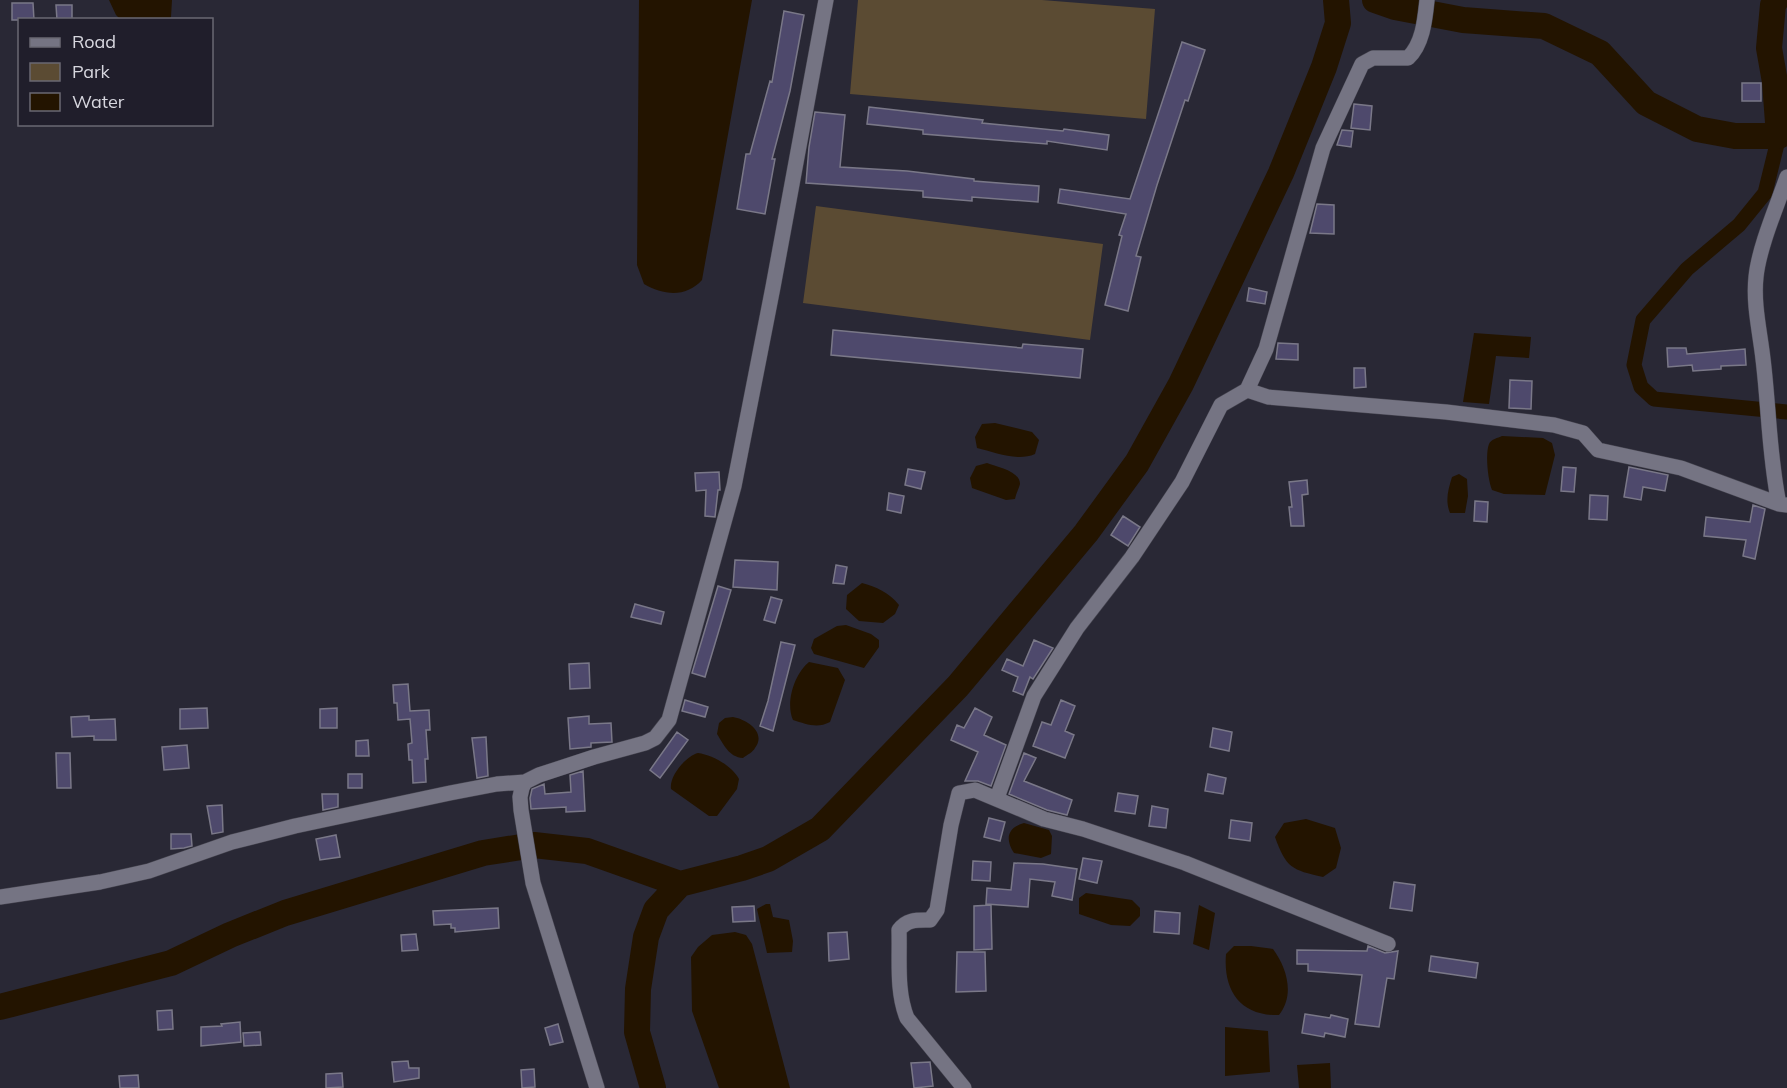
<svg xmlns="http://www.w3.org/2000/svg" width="1787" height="1088" font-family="Mulish,sans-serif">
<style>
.green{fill:#5b4b33}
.water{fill:#231400}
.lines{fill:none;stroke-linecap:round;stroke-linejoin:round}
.canal{stroke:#231400;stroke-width:15}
.river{stroke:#231400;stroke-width:26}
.building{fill:#4e496c;stroke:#7a7888;stroke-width:1.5}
.street-casing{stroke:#45444f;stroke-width:16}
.secondary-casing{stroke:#45444f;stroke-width:16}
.street{stroke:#757483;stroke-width:15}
.secondary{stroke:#757483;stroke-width:15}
</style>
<rect width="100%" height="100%" fill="#292835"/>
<path class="green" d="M858,0H1042L1155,9L1146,119L850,94Z
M816,206L1103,244L1090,340L803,303Z"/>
<path class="water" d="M109,0H172L171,17L170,19H120L116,15Z
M639,0H752L702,280C686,298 663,295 644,284L637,265Z
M1474,333L1531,337L1529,358L1496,356L1489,404L1463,402Z
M995,423L1032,432L1039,440L1035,454C1017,462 995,452 977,448L975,437L982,424Z
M1502,436L1543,438L1552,443L1555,455L1545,495L1504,494L1492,490C1488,481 1485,454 1489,444C1491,439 1498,438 1502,436Z
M987,463C997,467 1020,471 1020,484C1019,488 1016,494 1015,499L1006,500L972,488L970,478L976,466Z
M1459,474L1467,479L1468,496L1465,513H1450C1445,501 1448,490 1452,477Z
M862,583C876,587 889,592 899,605L895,614L883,623L859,621L846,609L847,595Z
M846,625L871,634L879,640V647L864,668L814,654L811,648L814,639L837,626Z
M809,662L838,668L845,680L830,722C817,729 806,724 793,720C785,702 795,673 809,662Z
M733,717C746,719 767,732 755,748C753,752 747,755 743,758C729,757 724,745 717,734L719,723L725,718Z
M698,753C713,755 732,766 739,779L737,789L717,816H709L671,789C669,776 686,756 698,753Z
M1306,819L1335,828L1341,848L1336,868L1323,877C1292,870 1286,868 1275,837L1284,823Z
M1024,823L1049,830L1052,836L1051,854L1041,858L1014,853C1005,839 1007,828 1024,823Z
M1086,893L1132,900L1140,908V916L1130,926L1111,925L1079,914V898Z
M766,904H770L773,917L789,920L793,941L792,952L767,953L757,909Z
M1199,905L1215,913L1209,950L1193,944Z
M735,932L746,935L752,944L790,1088H719L692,1011L691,957L698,947L712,935Z
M1234,946H1251L1273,949C1287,968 1295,995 1279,1015C1240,1016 1223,990 1226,954Z
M1225,1027L1268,1031L1270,1072L1225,1076Z
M1330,1063L1331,1088H1299L1297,1065Z"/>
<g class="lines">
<path class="canal" d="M1779,136L1765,193L1739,225L1687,269L1643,320L1634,365L1641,387L1654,399L1787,412"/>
<path class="river" d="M1375,0L1395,7L1463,20L1544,26L1600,53L1646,103L1697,129L1735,136H1779L1775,82L1769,48L1773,5L1776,0
M0,1007L171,963L230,935L285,913L483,853L534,845L587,851L680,884L742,868L768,859L820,829L958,686L1086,533L1137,463L1181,384L1281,173L1324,67L1338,23L1336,0
M653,1088L637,1032L638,989L646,937L656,910L680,884"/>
</g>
<path class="building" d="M12,3H33L34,20H12Z
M56,5H72V20H57Z
M784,11L804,15L790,91L772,159H775L765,214L737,209L746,154H750L770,81L772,82Z
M1182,42L1205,50L1188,101L1185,100L1157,185L1136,256L1141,257L1128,311L1105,305L1122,236L1119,235L1126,214L1058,203L1060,189L1130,199Z
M1742,83H1761V101H1742Z
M1354,104L1372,106L1370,130L1351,128Z
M869,107L983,120L982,123L1063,131L1064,129L1109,135L1107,150L1047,141V144L923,134V130L867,124Z
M815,112L845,115L840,167L907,171L974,179V181L1039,186L1038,202L972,197V201L923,197V191L806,183L809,147Z
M1342,130L1353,131L1351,147L1337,145Z
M1317,204L1334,205V234L1310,233Z
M1249,288L1267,292L1265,304L1247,301Z
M833,330L1022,348L1023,344L1083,349L1080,378L831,355Z
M1278,343L1298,344V360L1276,359Z
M1667,348H1686L1687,354L1745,349L1746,365L1721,366V369L1693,371L1692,365L1668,367Z
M1354,368H1365L1366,387L1354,388Z
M1510,380L1532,381L1531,409L1509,408Z
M1563,467L1576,468L1574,492L1561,491Z
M1629,467L1668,475L1665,491L1643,487L1641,500L1624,497Z
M908,469L925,472L921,489L905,485Z
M719,472L720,490H718L715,517L705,516L706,490L696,491L695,473Z
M1307,480L1308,494L1302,495L1304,526H1291L1289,507H1292L1289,482Z
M889,493L904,496L901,513L887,510Z
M1590,495L1608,496L1607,520L1589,519Z
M1475,501L1488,502L1487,522L1474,521Z
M1753,505L1765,509L1755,559L1743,556L1746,540L1704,536L1706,517L1750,522Z
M1123,516L1140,527L1128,546L1111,535Z
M735,560L778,562L777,590L733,587Z
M836,565L847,567L844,584L833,583Z
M718,586L731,590L705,677L692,673Z
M771,597L782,600L775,623L764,620Z
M635,604L664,612L661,624L631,617Z
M1034,640L1053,648L1033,679L1030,677L1023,695L1013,691L1018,677L1002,670L1007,659L1023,666Z
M781,642L795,645L773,731L760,726L768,701Z
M589,663L590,688L570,689L569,664Z
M408,684L410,711L429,710L430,730H426L428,759H425L426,782L413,783L412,760H409L408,744L412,743L410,719L398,720L397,703H394L393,685Z
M685,700L708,707L705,717L682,711Z
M1061,700L1075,706L1065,731L1074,735L1065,758L1033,746L1042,722L1051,725Z
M207,708L208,728L180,729V709Z
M337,708V728H320V709Z
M975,708L992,717L984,735L1006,745L991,786L978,781H965L978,752L951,740L957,725L964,728Z
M89,716V720L115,719L116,740H94V736L72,737L71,717Z
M589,716V724L611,723L612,742L591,743V747L570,749L568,718Z
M1213,728L1232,732L1229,751L1210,747Z
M677,732L688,740L660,778L650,770Z
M486,737L488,776L477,778L472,738Z
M368,740L369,756H356V741Z
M187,745L189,768L164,770L162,747Z
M56,753H70L71,788H57Z
M1024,753L1036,758L1024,781L1072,800L1067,815L1047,810L1009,794Z
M583,771L585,811L566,812V807L531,809L530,798L532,789L544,784L545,794L571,792L570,775Z
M348,774H362V788H348Z
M1208,774L1226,778L1223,794L1205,791Z
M1118,793L1138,796L1135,814L1115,811Z
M322,794H338V807L323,810Z
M222,805L223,832L212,834L207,806Z
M1152,806L1168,809L1166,828L1149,826Z
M989,818L1005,822L1000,841L984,837Z
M1231,820L1252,823L1250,841L1229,838Z
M171,834H191L192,846L184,848L171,849Z
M336,835L340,857L320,860L316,839Z
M1083,858L1102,861L1097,883L1079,879Z
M973,861L991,862L990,881L972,880Z
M1014,863L1043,864L1077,869L1072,900L1052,896L1055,882L1030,879L1028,907L986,904L987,888L1011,890Z
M1394,882L1415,885L1412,911L1390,908Z
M991,905L992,949L974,950V906Z
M754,906L755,921L733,922L732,907Z
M498,908L499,928L455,932V928H451V924L434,925L433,911Z
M1155,911L1180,913L1179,934L1154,932Z
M847,932L849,959L829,961L828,933Z
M416,934L418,950L402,951L401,935Z
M1368,946L1385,953L1398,951L1394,979L1387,978L1379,1027L1355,1024L1362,975L1308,971V964H1297V950L1367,951Z
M957,952H985L986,991L956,992Z
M1431,956L1478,963L1476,978L1429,971Z
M172,1010L173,1029L158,1030L157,1011Z
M1305,1014L1330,1018L1331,1015L1348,1019L1345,1037L1325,1033L1324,1037L1302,1033Z
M240,1022L241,1042L201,1046V1027L222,1026L221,1024Z
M558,1024L563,1042L550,1045L545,1028Z
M260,1032L261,1045L244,1046L243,1033Z
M408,1061L409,1068H419V1078L394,1082L392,1062Z
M930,1062L933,1086L914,1088L911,1063Z
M534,1069L535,1087L522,1088L521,1070Z
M342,1073L343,1087L326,1088V1074Z
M138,1075L139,1088H120L119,1076Z"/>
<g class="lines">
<defs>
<path id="street" d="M1247,390L1268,397L1446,412L1554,425L1583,433L1598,450L1681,468L1779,504L1787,505
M1779,504C1769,456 1769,408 1763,359C1760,332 1753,304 1756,277C1759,247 1777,206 1787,177
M997,798L1034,696L1077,628L1132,557L1182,482L1221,405L1247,390L1266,349L1323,148L1362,64L1373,58H1408C1423,44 1425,19 1427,0
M964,1088L907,1018C896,991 900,959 899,930C907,919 917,920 930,920L937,910L951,825L959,793L975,790L1044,819L1083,829L1185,863L1388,944"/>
<path id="secondary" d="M0,897L100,882L149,871L232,842L295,826L450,793L497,784L525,782
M597,1088L533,883L521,810L520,797L522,788L525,782L539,775L594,757L645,743L655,738L669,720L734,486L773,287L826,0"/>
</defs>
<use href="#street" class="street-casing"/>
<use href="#secondary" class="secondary-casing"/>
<use href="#street" class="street"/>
<use href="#secondary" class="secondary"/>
</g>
<rect x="18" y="18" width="195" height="108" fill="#201e2b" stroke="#696873" stroke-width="1.5"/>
<rect x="30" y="38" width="30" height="9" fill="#757483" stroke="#696873" stroke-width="1.5"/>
<text x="72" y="48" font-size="18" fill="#d7d7df">Road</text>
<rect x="30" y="63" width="30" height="18" fill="#5b4b33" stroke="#696873" stroke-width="1.5"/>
<text x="72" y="78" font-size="18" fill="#d7d7df">Park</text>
<rect x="30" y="93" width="30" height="18" fill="#231400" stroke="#696873" stroke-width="1.5"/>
<text x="72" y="108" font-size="18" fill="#d7d7df">Water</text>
</svg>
